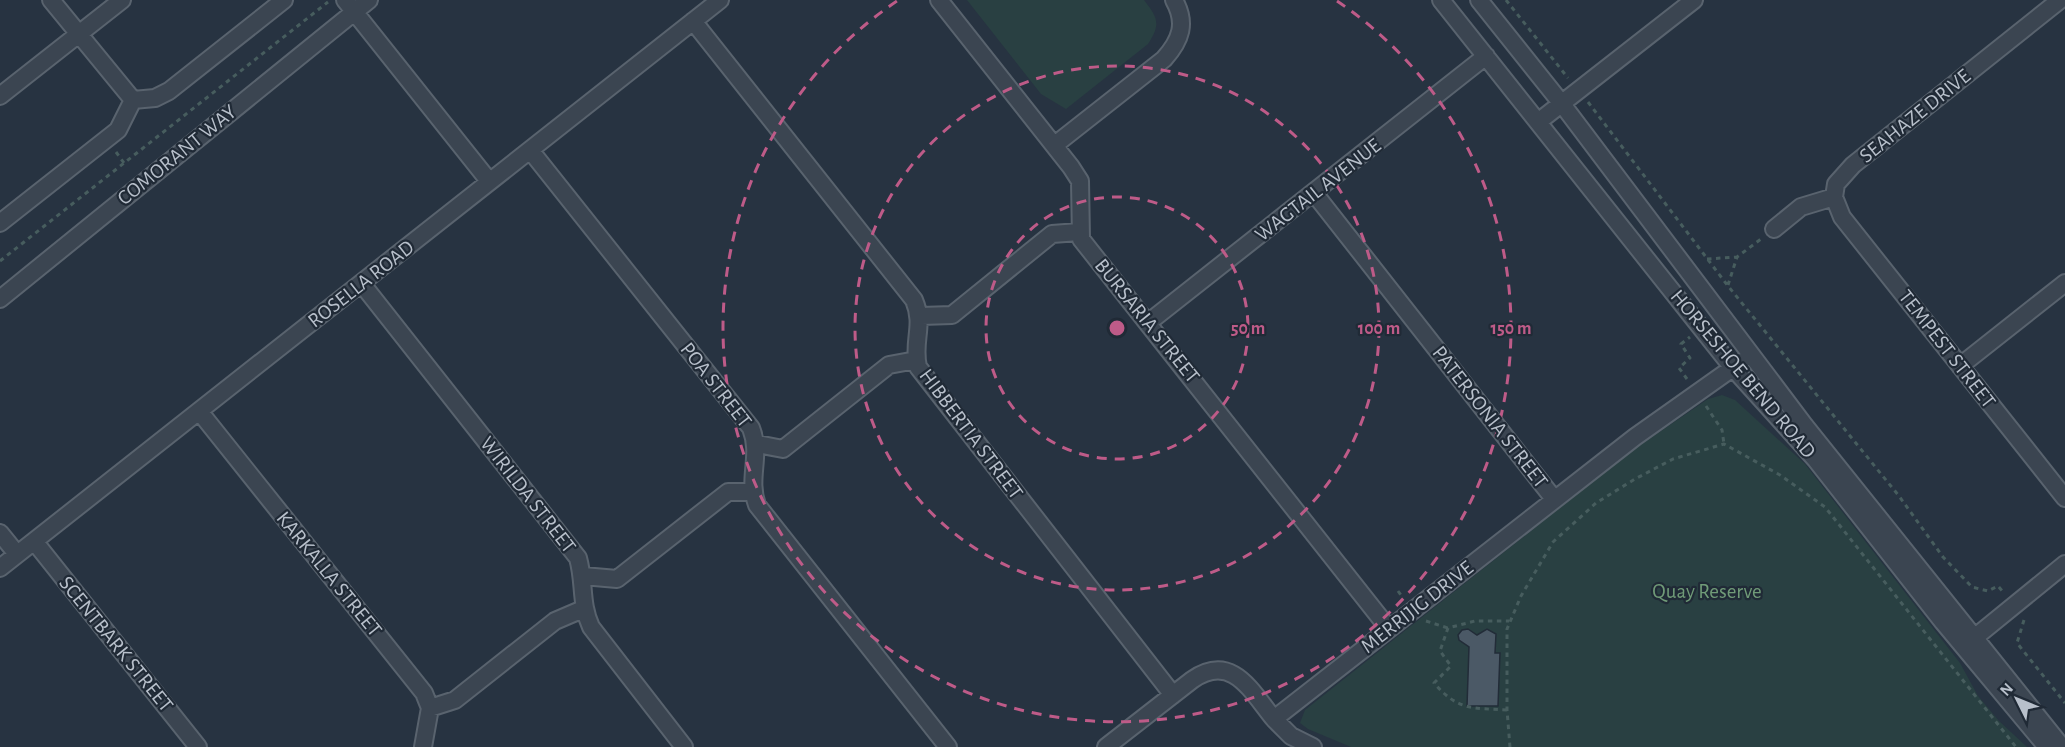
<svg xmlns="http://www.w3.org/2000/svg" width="2065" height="747" font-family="'Alegreya Sans',sans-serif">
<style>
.green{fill:#294042}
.building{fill:#4b5966;stroke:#222c38;stroke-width:1.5}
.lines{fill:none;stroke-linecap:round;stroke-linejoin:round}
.minor-casing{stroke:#59636e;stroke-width:20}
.path{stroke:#475d5e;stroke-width:3;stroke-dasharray:4.5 4.5;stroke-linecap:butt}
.minor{stroke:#3b4551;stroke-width:16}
.ring{fill:none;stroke:#be5b88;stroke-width:3;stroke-dasharray:10 8}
.labels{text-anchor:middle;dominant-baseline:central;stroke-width:4.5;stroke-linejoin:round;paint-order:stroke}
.street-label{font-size:21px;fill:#b8c0cb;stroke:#202a36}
.park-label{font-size:21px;fill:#709b78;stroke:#202a36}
.centre{fill:#be5b88;stroke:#202a36;stroke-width:3}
.ring-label{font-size:18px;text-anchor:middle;font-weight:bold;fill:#be5b88;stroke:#202a36;stroke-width:4.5;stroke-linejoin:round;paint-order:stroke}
</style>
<rect width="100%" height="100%" fill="#273341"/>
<path class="green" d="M967,0H1144C1158,18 1161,24 1148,44L1066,109L1041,94Z
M1722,395L1735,400L1805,464L1960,663L1978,696L1999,721L2027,747H1351L1308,729L1300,723L1305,710L1633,450L1708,399Z"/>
<path class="building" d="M1468,629L1477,635L1487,629L1496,634L1495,653H1500L1498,706H1467L1469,647L1459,640L1458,635L1462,630Z"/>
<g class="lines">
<defs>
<path id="minor" d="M51,0L133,100
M345,0L489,181
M939,0L1071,167L1080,181L1081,239L1389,629
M1441,0L1733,368L1816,460L1943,622L2047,747
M1479,0L1562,104L1805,426L2062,747
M693,21L914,300C925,326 912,341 918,367L1173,695
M0,96L122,0
M133,100L155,98L169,91L284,0
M1538,122L1694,0
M1056,144L1164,59C1181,40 1187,23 1174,0
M530,150L751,428C762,456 747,477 757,505L948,747
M1314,193L1554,499
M1834,197L1842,217L2065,498
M0,223L118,130L133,100
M1774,229L1801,207L1834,197L1836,184L1853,165L2060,0
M362,284L578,558C585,583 580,603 591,627L684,747
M0,299L369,0
M921,316L952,315L1052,234L1079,232
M1149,322L1486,56
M1960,366L2065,283
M199,411L424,693L430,708L423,747
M757,444L783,449L889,365L916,360
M0,533L17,554
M34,541L198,747
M0,568L720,0
M583,576L617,579L728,492H753
M1968,643L2065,564
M430,708L455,700L555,621L583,609
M1274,719L1291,736L1313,747
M1106,747L1192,680C1232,652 1251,691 1274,719L1635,437L1741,362"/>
</defs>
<use href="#minor" class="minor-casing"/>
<path class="path" d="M1506,0L1568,78
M1588,102L1728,286L1899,496L1943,557L1972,587L1988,591L1998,586L2004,593
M116,152L124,163
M1707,259L1737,257
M0,261L328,2
M1728,285L1737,257L1761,239
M1687,379L1679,368L1690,358L1681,344L1690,337
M1706,406L1722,430L1724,444
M1398,591L1403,598
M2024,620L2017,643L2065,703
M1426,621L1448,628
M1507,710C1473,708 1458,711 1434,683L1451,666L1440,651L1448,628L1475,621H1509
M1510,747L1507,710V629L1521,596L1553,542L1596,503L1635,479L1673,459L1724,444L1780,475L1825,507L2016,747"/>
<use href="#minor" class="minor"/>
</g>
<g class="ring">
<circle cx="1117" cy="328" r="131"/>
<circle cx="1117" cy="328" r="262"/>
<path d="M1337 1A394 394 0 1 1 897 1"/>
</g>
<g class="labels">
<g class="street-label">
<text transform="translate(1915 116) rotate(-39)">SEAHAZE DRIVE</text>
<text transform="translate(177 155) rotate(-39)">COMORANT WAY</text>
<text transform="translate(1318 190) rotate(-38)">WAGTAIL AVENUE</text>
<text transform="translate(361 284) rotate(-38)">ROSELLA ROAD</text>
<text transform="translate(1147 321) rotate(51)">BURSARIA STREET</text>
<text transform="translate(1947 349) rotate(52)">TEMPEST STREET</text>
<text transform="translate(1743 374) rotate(50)">HORSESHOE BEND ROAD</text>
<text transform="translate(716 385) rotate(52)">POA STREET</text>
<text transform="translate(1490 417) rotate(52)">PATERSONIA STREET</text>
<text transform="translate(971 434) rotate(53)">HIBBERTIA STREET</text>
<text transform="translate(528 495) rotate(52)">WIRILDA STREET</text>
<text transform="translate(329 574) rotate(51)">KARKALLA STREET</text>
<text transform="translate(1417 607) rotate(-38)">MERRIJIG DRIVE</text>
<text transform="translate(116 644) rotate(51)">SCENTBARK STREET</text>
</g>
<g class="park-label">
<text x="1707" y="591">Quay Reserve</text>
</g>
</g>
<circle cx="1117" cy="328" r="9" class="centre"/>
<g class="ring-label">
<text x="1248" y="334">50 m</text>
<text x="1379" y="334">100 m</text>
<text x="1511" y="334">150 m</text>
</g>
<g transform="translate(2017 699) rotate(313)" stroke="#202a36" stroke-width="4.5" paint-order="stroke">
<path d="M0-4.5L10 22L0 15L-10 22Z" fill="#b8c0cb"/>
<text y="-9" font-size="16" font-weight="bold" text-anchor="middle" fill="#b8c0cb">N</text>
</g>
</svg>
